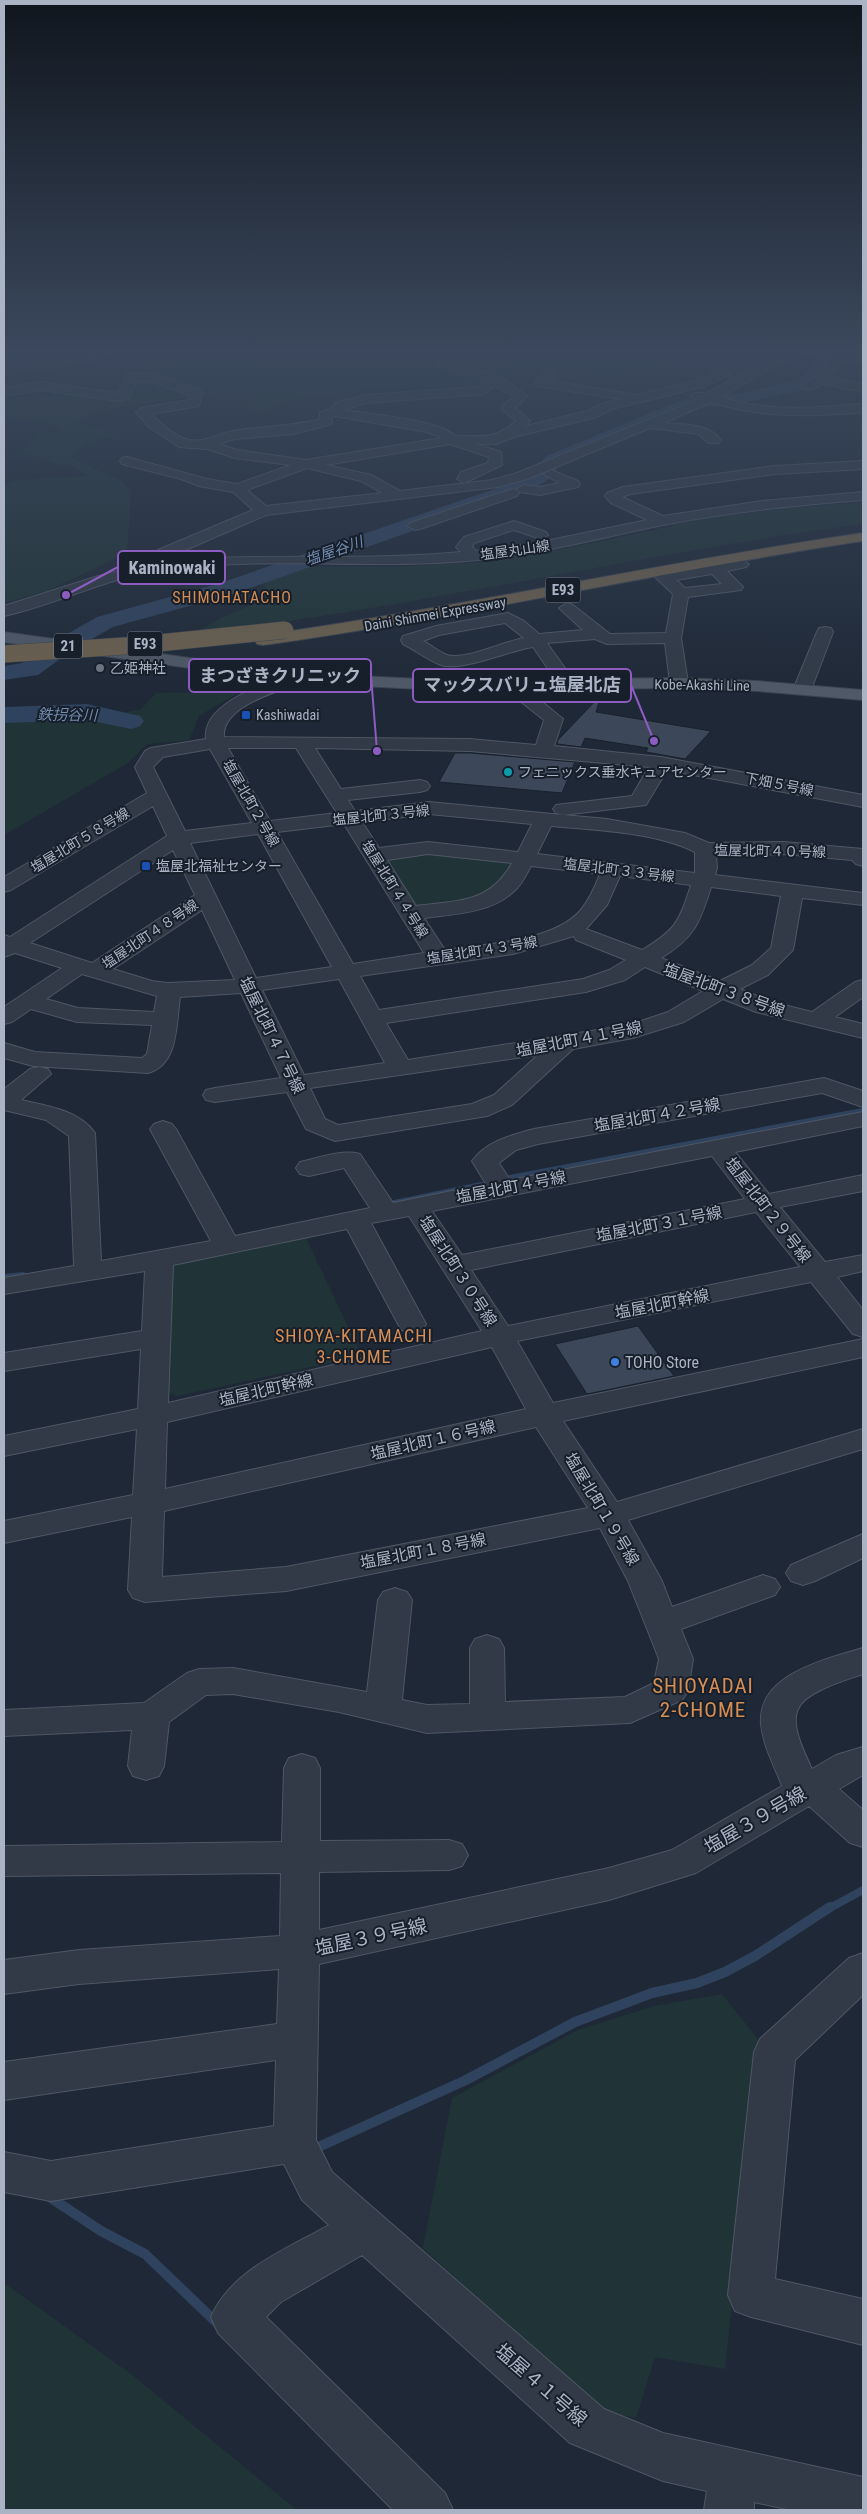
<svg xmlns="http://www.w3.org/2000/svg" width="867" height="2514" font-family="'Roboto Condensed','Noto Sans JP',sans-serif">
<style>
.green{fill:#203437}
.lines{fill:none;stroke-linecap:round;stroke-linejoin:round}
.stream-far2{stroke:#30435e;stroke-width:6}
.stream-far1{stroke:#30435e;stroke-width:8}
.stream{stroke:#30435e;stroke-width:10}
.river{fill:#30435e;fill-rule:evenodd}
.building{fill:#3c4859;stroke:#19212d}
.minor-casing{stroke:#4f5765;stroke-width:2}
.major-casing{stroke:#3b4350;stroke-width:2}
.highway-casing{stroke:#3c4451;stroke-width:2}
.minor{fill:#313a46;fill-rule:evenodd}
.major{fill:#4f5967;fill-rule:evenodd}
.highway{fill:#6d614e;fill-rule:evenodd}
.highway-bridge-casing{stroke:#3c4451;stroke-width:18;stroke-linecap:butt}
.highway-bridge{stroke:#6d614e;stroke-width:17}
.worship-dot{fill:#6b7280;stroke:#171f2b;stroke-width:2}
.transit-dot{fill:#1a4fb4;stroke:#171f2b;stroke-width:2}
.culture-dot{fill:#0f9aa8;stroke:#171f2b;stroke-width:2}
.shop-dot{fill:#3f7fe0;stroke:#171f2b;stroke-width:2}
.labels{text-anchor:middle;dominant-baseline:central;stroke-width:4;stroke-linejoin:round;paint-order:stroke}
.far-street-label{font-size:14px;fill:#abb4c4;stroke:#171f2b}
.far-poi-label{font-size:14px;fill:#abb4c4;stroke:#171f2b;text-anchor:start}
.far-water-label{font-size:15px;font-style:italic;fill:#728bae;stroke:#171f2b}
.shield{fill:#171f2b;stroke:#7f8796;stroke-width:1}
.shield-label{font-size:15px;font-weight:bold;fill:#abb4c4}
.far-quarter-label{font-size:16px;letter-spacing:1px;fill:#d68e54;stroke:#171f2b}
.street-label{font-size:16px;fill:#abb4c4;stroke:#171f2b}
.poi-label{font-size:16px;fill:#abb4c4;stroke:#171f2b;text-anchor:start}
.neighbourhood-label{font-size:18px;letter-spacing:1px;fill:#d68e54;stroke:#171f2b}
.near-street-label{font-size:19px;fill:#abb4c4;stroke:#171f2b}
.near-neighbourhood-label{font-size:21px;letter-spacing:1px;fill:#d68e54;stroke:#171f2b}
.leader{fill:none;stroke:#8c5cc1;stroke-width:2}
.callout-dot{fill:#8c5cc1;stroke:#171f2b;stroke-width:2}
.callout{fill:#171f2b;stroke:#8c5cc1;stroke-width:2}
.callout-label{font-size:18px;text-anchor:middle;font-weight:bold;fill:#abb4c4}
</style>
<rect width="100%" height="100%" fill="#1e2836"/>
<path class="green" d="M4,349H48L59,353L23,358L28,361L4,362Z
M213,349H730L610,377L536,367L468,389L393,388L303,396L260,412L245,407L254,396H263V392H224L102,410L76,422L119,436L91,441L70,457L119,480L131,491L127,553L47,591L4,603V486L17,480L89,476L67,463L60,465L21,452L39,435L58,431L61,428L42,422L4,418V398L84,394L119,400L135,392L137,379L133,371Z
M863,502V524C639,553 420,608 195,633L223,617L256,603L268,579L311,567H394L488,562L599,542L703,519L789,508Z
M240,692L199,716L189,740L147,744L128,763L4,835V709L62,717L97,718L141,709L156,693Z
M418,853L510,860L513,864L489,895L421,908L412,905L385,860Z
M305,1236L362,1356L177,1396L164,1391L171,1269L179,1263Z
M722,1994L761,2043L725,2369L655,2357L636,2418L602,2412L423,2248L452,2098L578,2030L654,2006Z
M4,2283L131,2374L297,2510H4Z"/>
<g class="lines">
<path class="stream-far2" d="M510,1178L863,1111
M390,1204L481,1185
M4,1277L23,1275"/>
<path class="stream-far1" d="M828,1909L863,1890"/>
<path class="stream" d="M314,2149L466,2080L575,2022L652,1993L697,1983L725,1972L755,1956L830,1907
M48,2196L101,2231L145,2254L217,2323"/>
<path class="river" d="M831,349H858L834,362L822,377L810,388L743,403L691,409L560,464L548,480L532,489L233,594L113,627L71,651L38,675L4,680V666L22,663L55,641L97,617L217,584L518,481L534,472L546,456L682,400L743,393L798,380L810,370L822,355Z
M87,704L140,716L144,721L140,726L131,729L87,720L4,723V707Z"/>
</g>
<path class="building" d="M601,695L596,712L711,731L685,759L646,752L648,748L585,738L581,747L557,744L558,740Z
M455,753H470L575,762L562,793L439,782Z
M638,1326L674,1376L587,1394L555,1344Z"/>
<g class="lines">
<defs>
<path id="minor" d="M96,349H117C106,359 25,376 16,366L22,362L59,359Z
M787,349H827L863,355V361C840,359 843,360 831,378L863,384V392L822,384L812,390H804L802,387L804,384L822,374L832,357L799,353L720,397C765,412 816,408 863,404V412C812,417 760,418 711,402L664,423C684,425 708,423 721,440L719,443H709L698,434L650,428L527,479L498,487L266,515L167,558L168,560C265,553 363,561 461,552L456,547L464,537L514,521L546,532L548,535L541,539L514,530L474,543L472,547L476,551L536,543L647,520L611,503L605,496L607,493L623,487L775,466L863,461V469L775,474L631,494L622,497L663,516L762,501L863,492V500C796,505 730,512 663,525C608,536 553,551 496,558C386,572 274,555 163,570C108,577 58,604 4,616V606L95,577L153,562L151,557L158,550L253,510L233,492L199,486L181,479L122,464L120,461L122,458L127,457L207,479L237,484L291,465L235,458L207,449L179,447L149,427L136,412L142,408L189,400L190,395L149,381H137L128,399L118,401L42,390L4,396V388L42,382L118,393L128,374L150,373L200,390L202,393L199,406L151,414C160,423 177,438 189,440C205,443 217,434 233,431C262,426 291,427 320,419V412L331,409L335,403L365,395L480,387L484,383L479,378L438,366L436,363L442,359L469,369L496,374L527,396L515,408L530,421L526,426L588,411L604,403L621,399L537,386L535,383C540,377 547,371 555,373L557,376L552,381L636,395L694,381L726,370L732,374L702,387L612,409L597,417L514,437L496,444H476L501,452L502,465L464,483L457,479L461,472L488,463L489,457L450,444L326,465L371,475L400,491L492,480L517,473L692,402L696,400L691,396L693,393H707ZM495,386L514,397L504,404L502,409L516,421C495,440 481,436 455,436C441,420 367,414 343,410L366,403L484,394ZM335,416L427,432L442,438L306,460L237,450L218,444L235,439L293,434L332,424V417ZM307,468L361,481L382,493L266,506L247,490Z
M551,470L578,481L580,484L578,487L540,495L519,492L517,489L524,485L540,487L559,483L544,474Z
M512,489L517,490L519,493L517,496L420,529L415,530L408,526L410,523Z
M741,559L749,564L746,567L727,571L743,587L741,590L688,597L681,638L688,683L685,687H673L670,683L665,643L607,644L595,639L547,643L577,685L574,689H562L533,647C511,650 461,672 441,665C428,660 415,650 403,644L401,640L403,636L436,626L508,613L524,621L539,634L583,630L559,608L567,603L573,605L610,634L666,633L673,594L656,578L658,575ZM712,574L722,584L685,588L676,580ZM505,623L524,638C505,641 464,661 447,655C439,652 431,645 423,641L439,635Z
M825,627L831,628L833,632L811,690L808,694H796L793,690L817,632L819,628Z
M298,673L304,674L307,678L304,682C281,690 221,706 224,737L470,739L536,745L544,720L506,690L503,686L506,682H518L563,719L554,746L661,757L863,795V807L667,770L646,805L563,815L607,819L685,833L709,843L784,842L863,849V866L856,864L852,860L784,854L716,856L717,868L715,875L863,893V905L802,898L793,950L768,975L740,989L772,1002L812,1012L855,982L863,980V997L835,1017L863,1024V1038L756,1012L723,999L684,1022L633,1038L573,1049L512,1105L487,1116L335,1141L306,1129L287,1092L215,1102L206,1100L203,1095L206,1090L215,1088L281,1078L241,993L180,997C176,1023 179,1065 148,1073L33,1066L4,1058V1043L35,1052L142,1058L147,1054L152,1025L77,1022L31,1009L12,1022L4,1024V1007L62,968L15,953L4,957V935L10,937L167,836L153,806L11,890L4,892V877L147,793L135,767L145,751L151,748L206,739C201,703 271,680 298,673ZM228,748H296L337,813L270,821ZM315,748L470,751L649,767L632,796L556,805L553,809L556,813L563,815L429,802L355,811L348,800L420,792L427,790L430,786L427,782L420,780L341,789ZM210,749L252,823L185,831L153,767L163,757ZM429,814L532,824L518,852L428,842L379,848L362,822ZM344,824L424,953L353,964L277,832ZM551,826C595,830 656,832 695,852V873L537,854ZM258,834L332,967L256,978L190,843ZM173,850L195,895L92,963L30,943ZM428,854L512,863C489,904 458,900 416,906L387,860ZM531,866L600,874C595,887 589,900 580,911C552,942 484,944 445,950L424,918C452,914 491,913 513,892C521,886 526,875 531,866ZM620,876L691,885C679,922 676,930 642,950L586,929L607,905ZM711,887L781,896L771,948L752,965L720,981L661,958C694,938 700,923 711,887ZM202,910L235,980L167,983L152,981L113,969ZM574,936L576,940L626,960L609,970L583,979L379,1010L360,976L513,954ZM645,967L703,991L668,1012L629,1025L408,1060L386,1023L586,992L625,980ZM82,974L157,996L154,1012L78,1008L46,999ZM339,979L385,1063L304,1075L262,990ZM538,1055L494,1095L472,1104L338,1125L325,1119L310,1088Z
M39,1067L48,1069L51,1074L21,1100C47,1106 79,1110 95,1133L101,1261L211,1241L150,1129L154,1124L163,1121L172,1124L176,1129L235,1236L370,1208L344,1168L309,1176L300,1174L296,1168L300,1162C318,1158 342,1149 360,1154L393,1203L486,1184L472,1161C486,1141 512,1135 534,1129L824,1078L863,1091V1107L822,1093L538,1144L516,1150L499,1163L510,1180L863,1112V1126L735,1152L769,1194L863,1175V1191L780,1207L825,1262L863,1255V1271L837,1277L863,1310V1337L853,1334L811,1282L517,1341L553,1403L863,1339V1357L563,1421L617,1502L863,1429V1449L628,1520L662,1581L672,1607L763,1575L775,1579L780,1587L775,1595L681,1629L693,1659L688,1691L682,1700L630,1723L427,1733L339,1712L233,1694L206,1695L169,1722L164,1766L159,1776L146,1780L133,1776L128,1766L132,1730L4,1736V1710L144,1703L187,1673L199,1669L233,1668L367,1692L378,1600L383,1592L395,1588L407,1592L412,1600L402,1700L427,1705L470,1704V1648L475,1639L487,1635L499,1639L504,1648L505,1702L625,1697L654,1683L659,1659L628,1581L600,1528L286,1591L145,1602L133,1598L128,1590L132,1517L4,1543V1521L133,1495L137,1429L4,1456V1436L138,1409L141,1349L4,1371V1353L142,1331L145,1271L4,1294V1278L74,1266L69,1136L46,1120L4,1110V1089L30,1069ZM712,1156L745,1199L462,1255L432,1211ZM756,1212L800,1267L508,1326L471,1270ZM409,1216L482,1331L168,1403L173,1265L347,1229L398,1324L402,1330L412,1333L422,1330L426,1324L371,1223ZM492,1347L526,1409L165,1489L167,1422ZM536,1427L588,1508L286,1567L162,1577L164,1511Z
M863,1534V1558L815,1581L803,1585L791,1581L786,1573L791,1565Z
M863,1648V1674C846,1680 806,1691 798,1709C790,1725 805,1754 812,1769L836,1755L863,1747V1775L839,1789L863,1810V1847L850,1843L809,1806L696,1873L609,1900L319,1964L316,2140L332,2172L604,2409L663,2433L863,2477V2510H791L754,2502V2510H704L707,2491L663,2481L570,2443L362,2255L281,2302L266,2317L445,2493L453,2510H393L218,2333L211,2317C231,2270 287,2249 329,2225L302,2200L284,2164L51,2201L4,2192V2152L51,2161L274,2126L276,2060L4,2100V2062L277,2024L279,1969L79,1984L4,1994V1960L79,1950L280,1936L281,1873L4,1876V1846L282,1842L284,1768L289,1758L302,1754L315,1758L320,1768V1841L449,1840L462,1844L468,1855L462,1866L449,1870L319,1872V1930L609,1868L672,1850L782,1786C775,1767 763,1746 761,1724C757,1674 827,1659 863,1648Z
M863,1953V1995L795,2060L775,2279L863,2299V2345L751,2317L735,2311L728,2295L754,2052L760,2039L849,1958Z"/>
<path id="major" d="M4,632L298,673L441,680L679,678L757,681L863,690V700L757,691L679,688L441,690L298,683L4,642Z"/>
<path id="highway" d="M863,533V541C662,571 464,617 263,645L257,644L255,640L257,636L263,635C464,607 662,562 863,533Z"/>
</defs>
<use href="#minor" class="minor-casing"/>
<use href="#major" class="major-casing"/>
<use href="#highway" class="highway-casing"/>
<use href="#minor" class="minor"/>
<use href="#major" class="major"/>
<use href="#highway" class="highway"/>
<defs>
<path id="highway-bridge" d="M4,654L139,645L285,630"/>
</defs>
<use href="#highway-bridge" class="highway-bridge-casing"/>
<use href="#highway-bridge" class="highway-bridge"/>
</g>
<linearGradient id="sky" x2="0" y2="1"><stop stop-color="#10161e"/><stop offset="0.5" stop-color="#3b485d"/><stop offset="1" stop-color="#3b485d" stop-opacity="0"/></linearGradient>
<rect width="867" height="701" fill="url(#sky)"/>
<circle class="worship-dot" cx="100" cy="668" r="5"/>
<g class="transit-dot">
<rect x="241" y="710" width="10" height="10" rx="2.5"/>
<rect x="141" y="861" width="10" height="10" rx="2.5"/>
</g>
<circle class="culture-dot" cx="508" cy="772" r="5"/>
<circle class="shop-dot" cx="615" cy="1362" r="5"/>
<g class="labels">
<g class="far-street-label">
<text transform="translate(515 550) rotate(-8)">塩屋丸山線</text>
<text transform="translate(435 614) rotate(-10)">Daini Shinmei Expressway</text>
<text transform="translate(702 685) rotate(1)">Kobe-Akashi Line</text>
<text transform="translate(779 784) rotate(11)">下畑５号線</text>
<text transform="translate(251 803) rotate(60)">塩屋北町２号線</text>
<text transform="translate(381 815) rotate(-6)">塩屋北町３号線</text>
<text transform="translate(80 840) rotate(-31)">塩屋北町５８号線</text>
<text transform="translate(770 851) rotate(1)">塩屋北町４０号線</text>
<text transform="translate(619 870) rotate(7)">塩屋北町３３号線</text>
<text transform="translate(395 889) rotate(58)">塩屋北町４４号線</text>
<text transform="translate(150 934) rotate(-34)">塩屋北町４８号線</text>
<text transform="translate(482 950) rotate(-9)">塩屋北町４３号線</text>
</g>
<g class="far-poi-label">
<text x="110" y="668">乙姫神社</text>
<text x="256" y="715">Kashiwadai</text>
<text x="518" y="772">フェニックス垂水キュアセンター</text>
<text x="156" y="866">塩屋北福祉センター</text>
</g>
<g class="far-water-label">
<text transform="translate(334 551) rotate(-19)">塩屋谷川</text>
<text transform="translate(67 715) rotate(1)">鉄拐谷川</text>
</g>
<g class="shield">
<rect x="545.5" y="577.5" width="35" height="25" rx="4"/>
<rect x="127.5" y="631.5" width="35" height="25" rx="4"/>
<rect x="54" y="633.5" width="28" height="25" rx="4"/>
</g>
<g class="shield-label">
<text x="563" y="590">E93</text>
<text x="145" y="644">E93</text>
<text x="68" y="646">21</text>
</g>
<g class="far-quarter-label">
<text x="232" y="597">SHIMOHATACHO</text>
</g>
<g class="street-label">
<text transform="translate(724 990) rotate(20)">塩屋北町３８号線</text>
<text transform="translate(272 1035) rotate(64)">塩屋北町４７号線</text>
<text transform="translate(579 1039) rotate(-11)">塩屋北町４１号線</text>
<text transform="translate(657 1115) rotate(-10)">塩屋北町４２号線</text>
<text transform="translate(511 1187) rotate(-11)">塩屋北町４号線</text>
<text transform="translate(768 1210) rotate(52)">塩屋北町２９号線</text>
<text transform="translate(659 1224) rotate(-11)">塩屋北町３１号線</text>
<text transform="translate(458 1271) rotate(57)">塩屋北町３０号線</text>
<text transform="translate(662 1304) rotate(-11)">塩屋北町幹線</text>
<text transform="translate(266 1390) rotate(-13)">塩屋北町幹線</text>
<text transform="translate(433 1440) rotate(-13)">塩屋北町１６号線</text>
<text transform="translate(602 1509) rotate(59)">塩屋北町１９号線</text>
<text transform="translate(423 1551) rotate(-11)">塩屋北町１８号線</text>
</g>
<g class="poi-label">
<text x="625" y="1362">TOHO Store</text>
</g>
<g class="neighbourhood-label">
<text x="354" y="1335">SHIOYA-KITAMACHI<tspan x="354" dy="21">3-CHOME</tspan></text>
</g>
<g class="near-street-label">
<text transform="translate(755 1820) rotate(-30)">塩屋３９号線</text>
<text transform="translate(371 1937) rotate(-12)">塩屋３９号線</text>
<text transform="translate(541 2385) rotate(41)">塩屋４１号線</text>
</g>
<g class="near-neighbourhood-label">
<text x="703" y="1686">SHIOYADAI<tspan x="703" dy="24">2-CHOME</tspan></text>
</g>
</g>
<path class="leader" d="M66 595L118 567M377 751L371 676M654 741L631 685"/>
<g class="callout-dot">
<circle cx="66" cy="595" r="5"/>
<circle cx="377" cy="751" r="5"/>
<circle cx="654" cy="741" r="5"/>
</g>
<g class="callout">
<rect x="118" y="551" width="107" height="33" rx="5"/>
<rect x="189" y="659" width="182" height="33" rx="5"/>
<rect x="413" y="669" width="218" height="33" rx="5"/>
</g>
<g class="callout-label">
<text x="172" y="574">Kaminowaki</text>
<text x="280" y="682">まつざきクリニック</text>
<text x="522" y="691">マックスバリュ塩屋北店</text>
</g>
<rect width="867" height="2514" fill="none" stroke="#abb4c4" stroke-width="10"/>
</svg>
